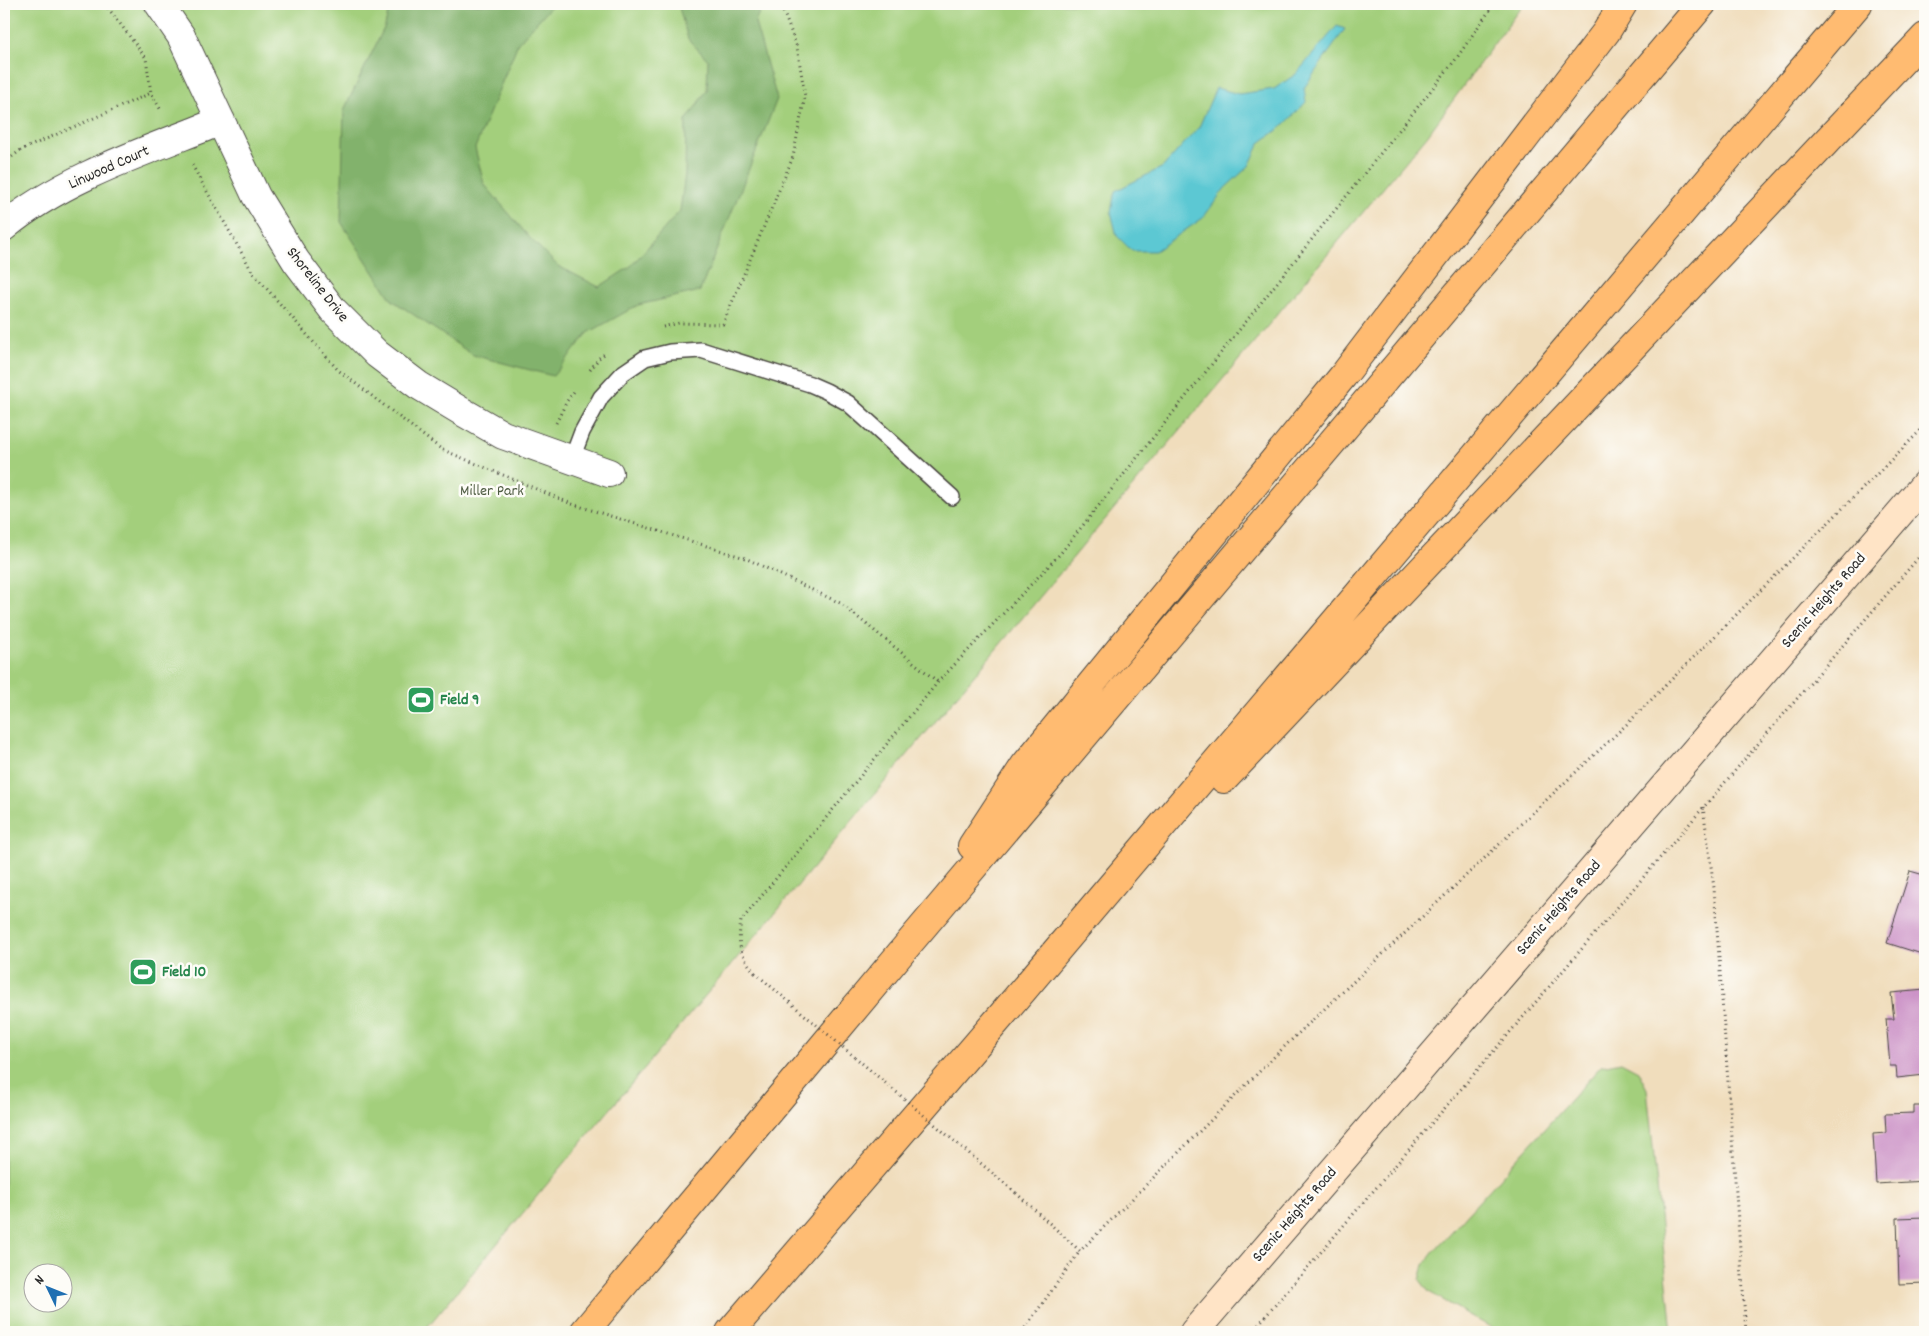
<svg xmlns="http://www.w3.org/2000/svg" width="1929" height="1336" font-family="Dekko,sans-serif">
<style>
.green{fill:#a3cf7c;stroke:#677d54;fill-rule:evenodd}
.forest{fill:#82b26c;stroke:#566e4c}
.water{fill:#5cc8d3;stroke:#447a7f}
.building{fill:#cc93c7}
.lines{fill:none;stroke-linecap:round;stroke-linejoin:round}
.lane-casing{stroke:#494641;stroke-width:18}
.street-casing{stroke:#494641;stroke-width:30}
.secondary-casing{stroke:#494641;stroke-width:30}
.highway-casing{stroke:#494641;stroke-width:30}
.path{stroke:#494641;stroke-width:3;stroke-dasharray:1 4;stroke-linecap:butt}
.lane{stroke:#fff;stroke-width:15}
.street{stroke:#fff;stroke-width:28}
.secondary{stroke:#ffe4c6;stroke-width:28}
.highway{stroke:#ffbb71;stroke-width:28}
.path-bridge{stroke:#494641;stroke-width:3;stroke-dasharray:1 4;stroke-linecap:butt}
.labels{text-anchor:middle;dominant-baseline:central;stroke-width:5;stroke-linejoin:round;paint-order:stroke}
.street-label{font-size:16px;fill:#2b2b2b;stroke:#fdfcf7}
.park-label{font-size:16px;fill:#4f5c43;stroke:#fdfcf7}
.leisure-label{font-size:16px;font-weight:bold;fill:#27864d;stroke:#fdfcf7;text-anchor:start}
</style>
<rect width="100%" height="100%" fill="#fdfcf7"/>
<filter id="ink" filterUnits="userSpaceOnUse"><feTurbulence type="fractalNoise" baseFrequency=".02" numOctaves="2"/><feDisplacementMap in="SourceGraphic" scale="10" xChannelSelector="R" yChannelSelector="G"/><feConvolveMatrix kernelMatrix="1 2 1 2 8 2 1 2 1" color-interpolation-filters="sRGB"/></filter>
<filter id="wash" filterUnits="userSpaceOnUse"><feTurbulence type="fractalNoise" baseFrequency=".0096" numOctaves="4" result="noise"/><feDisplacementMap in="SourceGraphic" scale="20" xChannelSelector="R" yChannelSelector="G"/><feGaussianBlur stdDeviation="1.12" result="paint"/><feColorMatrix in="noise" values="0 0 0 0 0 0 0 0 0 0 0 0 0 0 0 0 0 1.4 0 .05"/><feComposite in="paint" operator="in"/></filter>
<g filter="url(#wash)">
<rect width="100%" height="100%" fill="#f0ddbc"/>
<path class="green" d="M4,4H1523L1427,136L423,1332H4ZM32,1274H62V1304H32Z
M1621,1062L1638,1071L1647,1089L1672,1332H1499L1429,1292L1420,1280L1424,1265L1435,1250L1601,1066Z"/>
<path class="forest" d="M390,4H553L518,43L475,148L484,184L528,236L558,266L599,287L631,266L680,211L685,174L686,121L707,90L708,60L688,39L678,4H762L755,23L777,99L700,291L638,305L588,333L553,376L473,355L392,300L341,222L344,110L385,26Z"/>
<path class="water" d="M1337,26L1345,29L1304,88L1306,102L1283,126L1260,143L1249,166L1225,188L1203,218L1155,251H1132L1117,236L1111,212L1115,191L1163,167L1199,127L1216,88L1239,94L1274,89L1296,74Z"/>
<g id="blocks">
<path class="building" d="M1910,871L1924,875L1925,871V955L1887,943Z
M1925,990V1075L1897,1078L1896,1066H1890L1886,1019H1894L1891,993Z
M1914,1106H1925V1181L1876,1184L1873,1134L1886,1133L1885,1114L1914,1113Z
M1925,1217V1283L1899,1284L1897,1218Z
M1925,1328V1332H1895V1330Z"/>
</g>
</g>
<g filter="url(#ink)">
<use href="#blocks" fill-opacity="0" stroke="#494641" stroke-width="1"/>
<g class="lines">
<defs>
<path id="lane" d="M571,461L582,432L601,397L623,373L645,358L670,352L701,350L810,384L826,391L848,403L952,497"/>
<path id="street" d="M159,4L181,36L256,196L296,261L333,310L377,354L418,385L461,411L503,435L609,473
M4,227C64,177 149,150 221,121"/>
<path id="secondary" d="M1194,1332L1925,484"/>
<path id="highway" d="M1224,779L1925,37
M972,846L1025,765L1343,376L1606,32L1623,4
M584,1332L905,948L1702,4
M730,1332L1002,1015L1858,4"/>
</defs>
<use href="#lane" class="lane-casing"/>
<use href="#street" class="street-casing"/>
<use href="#secondary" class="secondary-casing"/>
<use href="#highway" class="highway-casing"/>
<path class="path" d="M105,4L146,58L151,93L162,112
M4,163L21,150L151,93
M192,165L253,273L338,370L441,449L572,504L745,558L840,603L938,682
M663,327L679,323L723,324L793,157L805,96L797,47L783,11L785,4
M590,370L599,358L606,353
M556,423L567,401L576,389
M1703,807L1714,888L1746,1332
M755,973C740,954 737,946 741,921L938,682L1060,554L1456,59L1494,4
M1016,1193L1080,1251L1284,1047L1627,724L1925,426
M1022,1332L1080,1251
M1252,1332L1925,550"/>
<use href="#lane" class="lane"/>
<use href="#street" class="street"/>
<use href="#secondary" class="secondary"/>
<use href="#highway" class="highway"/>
<path class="path-bridge" d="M755,973L1016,1193"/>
</g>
</g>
<defs>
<symbol id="stadium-square" viewBox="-11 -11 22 22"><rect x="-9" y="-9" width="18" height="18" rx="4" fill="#2e9e5b" stroke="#fdfcf7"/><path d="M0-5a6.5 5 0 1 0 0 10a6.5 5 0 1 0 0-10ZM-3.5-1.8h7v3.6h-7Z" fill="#fff"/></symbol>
</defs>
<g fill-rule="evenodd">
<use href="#stadium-square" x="405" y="684" width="32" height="32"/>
<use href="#stadium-square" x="127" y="956" width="32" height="32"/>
</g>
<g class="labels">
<g class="street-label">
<text transform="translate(109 168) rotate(-24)">Linwood Court</text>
<text transform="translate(317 285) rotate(52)">Shoreline Drive</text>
<text transform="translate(1824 601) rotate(-49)">Scenic Heights Road</text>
<text transform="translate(1559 908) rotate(-49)">Scenic Heights Road</text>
<text transform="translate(1295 1215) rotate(-49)">Scenic Heights Road</text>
</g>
<g class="park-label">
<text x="492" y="491">Miller Park</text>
</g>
<g class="leisure-label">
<text x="440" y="700">Field 9</text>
<text x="162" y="972">Field 10</text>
</g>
</g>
<rect width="1929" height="1336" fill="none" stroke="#fdfcf7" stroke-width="20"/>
<g transform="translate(48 1288) rotate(313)"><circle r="24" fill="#fdfcf7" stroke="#a9a8a5"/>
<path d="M0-4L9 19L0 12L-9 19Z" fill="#1f6fb2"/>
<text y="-8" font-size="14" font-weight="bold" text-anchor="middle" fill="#2b2b2b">N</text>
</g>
</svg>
